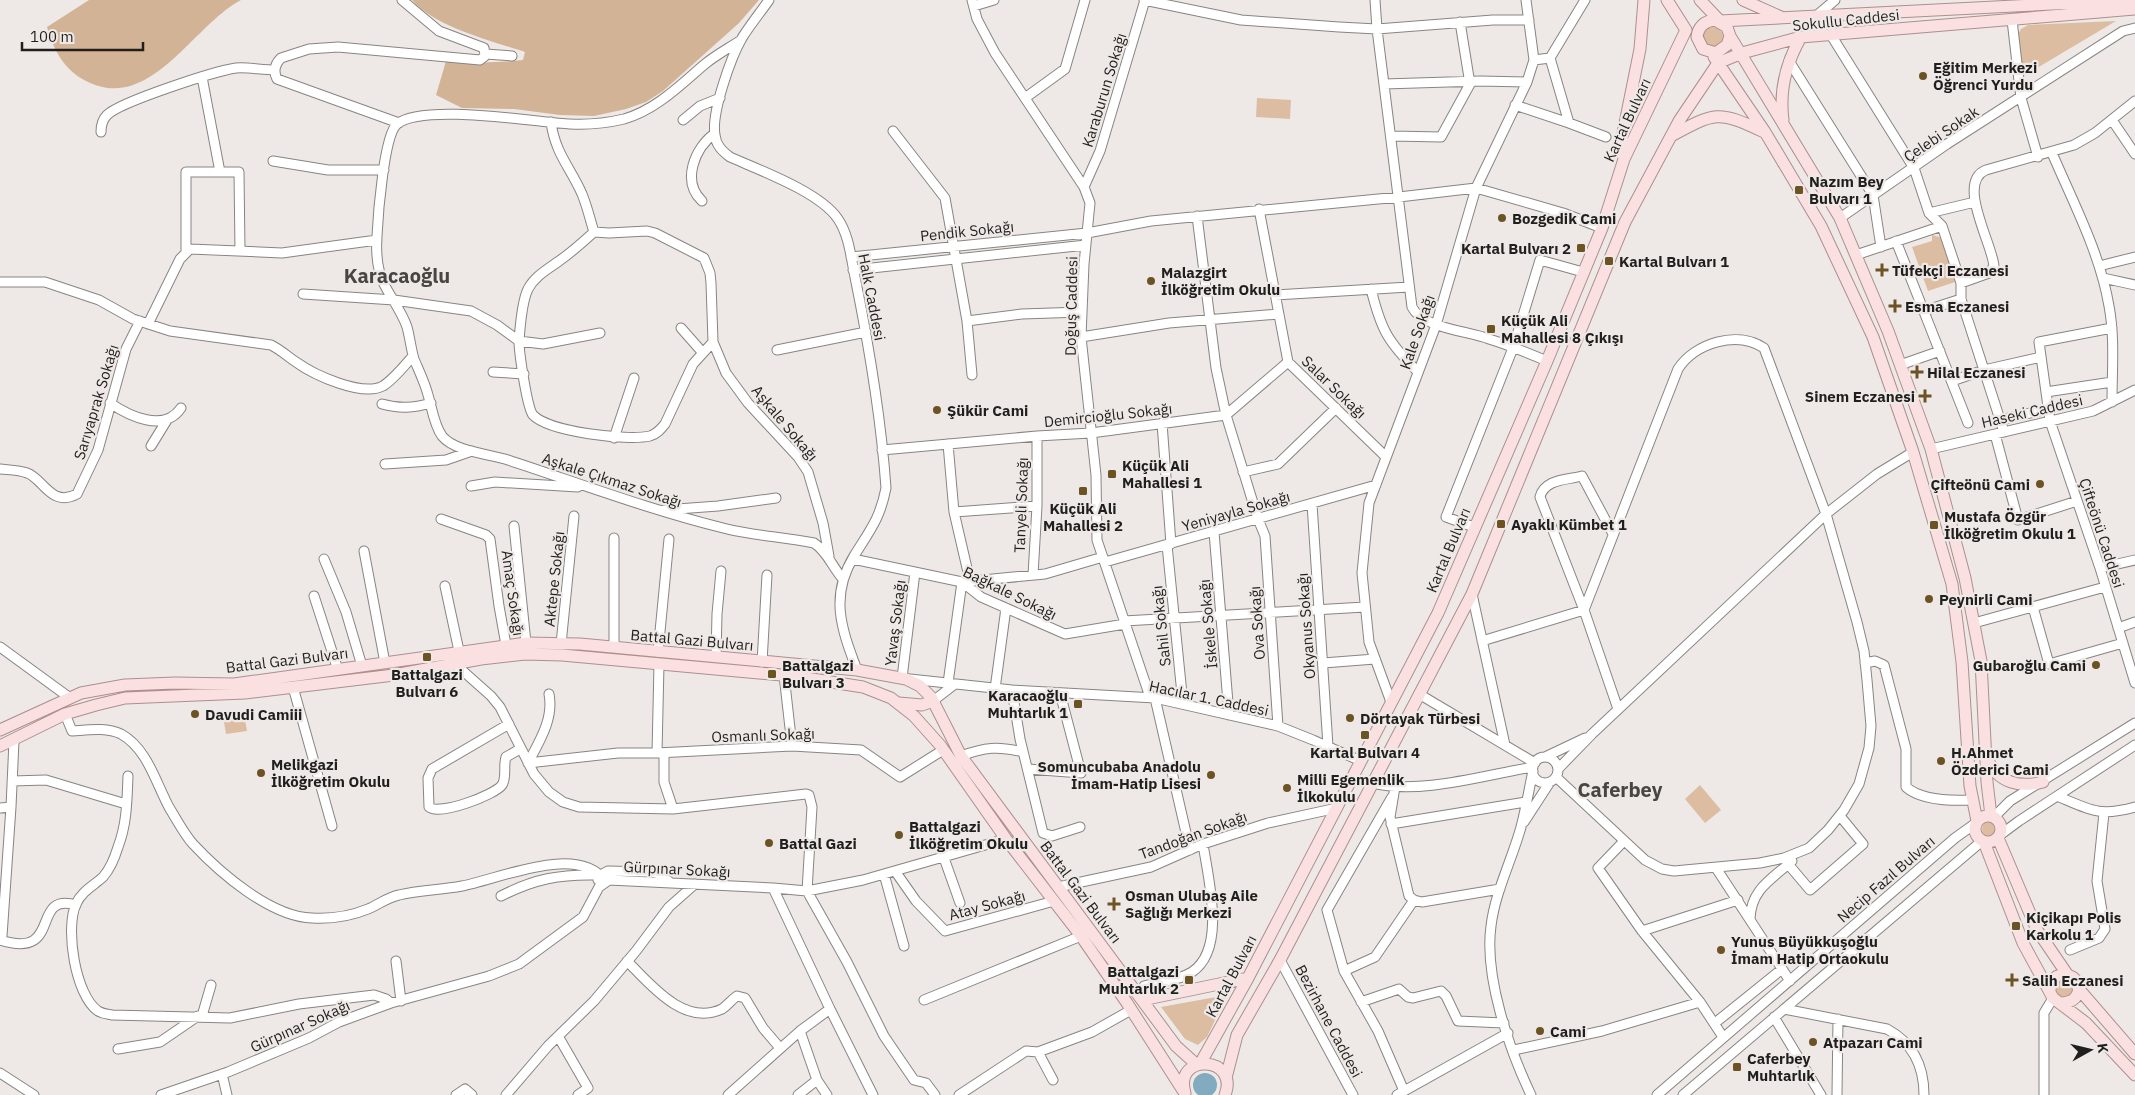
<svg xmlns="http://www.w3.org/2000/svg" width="2135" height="1095" font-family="'IBM Plex Sans',sans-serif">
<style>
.green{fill:#dcbda2}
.forest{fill:#d3b396}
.water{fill:#82abc0}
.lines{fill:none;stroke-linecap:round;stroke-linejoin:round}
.minor-casing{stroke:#888581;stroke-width:11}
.major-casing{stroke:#ac8f8e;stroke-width:13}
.minor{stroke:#fff;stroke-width:9}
.major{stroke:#fae0e0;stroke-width:11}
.poi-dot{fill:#6c5324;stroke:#eee9e6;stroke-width:2}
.labels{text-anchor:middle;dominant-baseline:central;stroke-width:4.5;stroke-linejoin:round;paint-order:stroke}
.street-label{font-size:15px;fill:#201f1d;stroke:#eee9e6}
.poi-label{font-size:15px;font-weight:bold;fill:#201f1d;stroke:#eee9e6;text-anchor:start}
.district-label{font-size:20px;font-weight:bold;fill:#484542;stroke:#eee9e6}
</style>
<rect width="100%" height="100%" fill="#eee9e6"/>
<path class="green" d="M2116,21L2022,77L2017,36L2021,29L2028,25Z
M1703 37a10 10 0 1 1 20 0a10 10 0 1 1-20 0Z
M1257,98L1291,100L1290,119L1256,117Z
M1932,235L1943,238L1955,282L1928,291L1912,247L1932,241Z
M245,719L247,731L226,734L224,722Z
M1700,785L1721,810L1705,823L1685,799Z
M1982 829a7 7 0 1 1 14 0a7 7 0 1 1-14 0Z
M2055 989a9 9 0 1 1 18 0a9 9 0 1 1-18 0Z
M1227,995L1207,1037L1198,1045L1185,1039L1161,1007Z"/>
<path class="forest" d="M89,0H241C192,26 150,114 86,81C64,70 53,49 47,27Z
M412,0H759L739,23L663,91L646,102L626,109L594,116L560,115L514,109L462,108L436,95L446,61C472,63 497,63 523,60L525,52C492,41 435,27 412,0Z"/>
<path class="water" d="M1193 1085a12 12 0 1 1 24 0a12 12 0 1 1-24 0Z"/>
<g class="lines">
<defs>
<path id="minor" d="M769,0C760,13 750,25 742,38C731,57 711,113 715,135C716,145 722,151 730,157C759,170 820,192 838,219C849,235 851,258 855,277C869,346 881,417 886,488C880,519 870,530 854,556C829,597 842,630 857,670
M972,0L977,19L995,53L1084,187L1090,203L1084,264L1081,337L1096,475L1097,540L1150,697
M1144,0L1241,20L1339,27L1377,29L1493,20H1529
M1375,0L1377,29L1412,307C1422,328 1468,331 1489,339C1509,345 1528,353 1547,361
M1526,0L1534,60
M974,6L994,0
M1815,17L1835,0
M2012,20L2021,98L2038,157
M1831,35L1914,168L1929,213L1942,226L1961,283V299L2004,432
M741,40C729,48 716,55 705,64C680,85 656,110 624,119C607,123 587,125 570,124C535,122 423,103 397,124C384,135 378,215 377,236C376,251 377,270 384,284C391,298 402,312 407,327C410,338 411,349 414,359C419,371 425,383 428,395C432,408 434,425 442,436C455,452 490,454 508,460C581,484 653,511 727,529C756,536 785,537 814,543C828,552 832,567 843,579
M486,54L512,56
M1550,58L1569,123L1606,137
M1789,61L1873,195L1881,247
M202,77L220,172
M1384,84L1480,81L1527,82
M1025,98L1065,69L1085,0
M1515,105L1569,123
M683,120L700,106L720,98
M2112,120L2135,154
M551,122C555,153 570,167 582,194C587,206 590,219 594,232
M399,123L277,79C273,71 275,64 281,58L309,49L338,47L480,60L485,56L484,48L439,31L402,0
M893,131L945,198L967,321L1022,314L1082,312
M101,132C101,126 102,120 107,115C120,102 215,71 236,68C248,67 262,70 275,70
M1392,136L1441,137L1470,84L1460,22
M2052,153C2073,202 2100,253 2109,306C2115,338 2112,370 2112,402
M273,161L328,170H384
M1084,187L1100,151L1145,0
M702,201C681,181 695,148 714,134
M1259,209L1288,362L1386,457
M1929,213L1975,202
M1197,216L1216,368L1226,415L1258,519L1265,536L1278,726
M1840,218L1947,144L2123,31L2135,28
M1896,241L1968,423
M186,251V172H239L240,251
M1856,255L1942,226
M851,257L1087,233L1151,221L1399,197L1476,188L1563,213L1602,228
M2099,266L2135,257
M853,270L1086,245
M2103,278L2135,285
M0,282H45L99,300L133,319L170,331L271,345C281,350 287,356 296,362C314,375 362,397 383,386C394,379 404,366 413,356
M1961,283L1989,273L1994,266C1992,243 1956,182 1986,170L2074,145L2095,133L2135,101
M1371,289C1381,330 1388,342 1418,372
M303,294L394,300L471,311L497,325L519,341L543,344L600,333
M1275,295L1409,287
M1924,311L1961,299
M967,321L972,375
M148,324L180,259L190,249L282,253L377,240
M681,328L703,353
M2112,328L2039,342L2050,421L2100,568L2135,683
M1081,337L1169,323L1279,314
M713,342L693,364L665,424C661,429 657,434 650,436C627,441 549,432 533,415C527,408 519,352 519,341C520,327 522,301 528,289C535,276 548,269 559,261C572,252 583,242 594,232L609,233L647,231L655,233L704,258L710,273L711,283L713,342L726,373L748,403L798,457L808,472L823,523L829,556
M777,350L866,332
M1900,365L1940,351
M493,372L524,374
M1952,381L1984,370L2041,357
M2046,392L2112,382
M110,403C129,416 164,433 181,408
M382,404C400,409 413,408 431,403
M2000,420L2048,409
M1162,423L1171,544
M1995,434L2018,520L2077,501
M614,438L634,378
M948,444L954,512L970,581
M151,446L167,420
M1931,449L2093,411L2135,390
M882,450L1037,436L1091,433L1226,415L1288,362
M385,464L446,460L472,451
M0,469C9,470 19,470 27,473C43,478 51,508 77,494L98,450L126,349L140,321
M1243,472L1278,464L1336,408
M471,486L495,482L578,487
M1312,504L1328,746
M664,510L718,506L776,498
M954,512L1037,506
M441,519L486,535L490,539L499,606L506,645
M514,526L526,643
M1474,527L1446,517L1513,348L1540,260L1583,272
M1214,532L1229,715
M1167,545L1183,704
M364,551L385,663
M324,559L346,612L362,666
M853,559L962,582L981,597L1065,634L1125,624
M1105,562L1376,485
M2100,568L2135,560
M1033,575L1037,506V436
M962,582L1045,574L1103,557
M445,586L459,651
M1472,594L1505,745
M314,596L338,670
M2033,607L2049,664L2123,643
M1124,621L1365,607
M1974,623L2105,587
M2118,628L2135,622
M1482,641L1584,610L1540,497C1544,479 1567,480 1582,476L1613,534
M561,644L574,516
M0,647L70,698
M614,647V538
M658,652L669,539
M716,657L717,614L721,571
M762,662L767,575
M1323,663L1375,659
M1865,663L1875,661L1884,665L1906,749V787C1922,801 1952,801 1972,800
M455,664L491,696L500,707L534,774L549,792L563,802L579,807L673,809L806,794L809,795L812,807L807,891L847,962L884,1036L914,1080L926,1083L935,1095
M784,675L792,746
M902,678L915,572
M910,679L1012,690L1155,698L1278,726L1313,740L1361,761
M948,683L962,582
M293,687L332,826
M995,689L1006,608
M1012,690L1020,739L1043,833L1052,836L1080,827
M1419,694L1535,763
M1155,698L1190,850
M933,701L955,684
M1391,702L1369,642L1362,573L1369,503L1436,325L1476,188L1527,82L1534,60L1550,58L1585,0
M65,714L72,731C88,730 106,727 121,734C148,749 156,784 170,809C177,820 184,834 193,844C220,873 271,917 312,918C330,919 351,916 368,909C378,905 388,897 399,895C420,890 441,890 462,886C499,879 578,843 605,881
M509,724L432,769L428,778L429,807C439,816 495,795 502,785C507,778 503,766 506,757L520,749
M657,753L659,664
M664,753V782L673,809
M961,756C985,747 998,746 1023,752
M1545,757L1585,738
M1532 770a13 13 0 1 1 26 0a13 13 0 1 1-26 0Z
M528,763L618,753H657L792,746L861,750L900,777L943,750
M528,763C539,742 554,719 549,694
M1028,769L1081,773L1060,693
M1558,769L1592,734L1826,514L1877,474L1913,452
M128,776C127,800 127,824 118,847C115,857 110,869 103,877C93,886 82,891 76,904C65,928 75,995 98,1011C103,1014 107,1014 112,1015L230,1018L299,1004L374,995L386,999L391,1003
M1556,777L1645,860L1662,869L1674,871L1760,863L1784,858L1809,848L1828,830L1844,810L1859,784L1869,748L1871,726L1867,680L1864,651L1857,622L1826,514L1764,348C1737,330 1695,343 1678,369L1584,610L1618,709
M12,781L46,780L126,804
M1372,783C1420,795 1484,775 1533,767
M1395,787L1390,817L1409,896L1414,900L1422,902L1500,889
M2057,796C2090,810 2099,817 2135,807
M1392,797L1327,910L1344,971L1378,1031L1404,1091
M0,808L11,807
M1994,817L2010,801L2135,723
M1524,822L1550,782
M1391,824L1526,802
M2000,835L2019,821L2135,745
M1624,841L1598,868L1642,931L1700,1002L1723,1037
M944,858L960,903
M1788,864L1810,890L1863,844L1840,816
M1716,868L1790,981
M895,871L916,901L945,931L1054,901
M884,874L904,946
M598,880L601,875L608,871L648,872L657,873L671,883
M1058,887L1151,867L1203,844L1268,823L1337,808
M773,888L830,1009L873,1095
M501,896C534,879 560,874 597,875
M1750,919C1751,889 1772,879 1792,861
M1642,931L1738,900
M0,939L2,936L11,807L14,741
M0,940C64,960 29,892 76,905
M2070,950L2099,938L2105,929L2097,881L2104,813
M1280,960L1353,1095
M396,961L401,1001
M627,961C650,984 684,1027 722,1009C728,1005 731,1000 737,996L745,998L763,1028L780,1048
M1344,971L1375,957L1414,900
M1148,999L1144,986C1159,982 1178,981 1192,972C1227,949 1208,878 1203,844
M924,1000L1081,936
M1361,1002L1399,989L1408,997L1413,998L1441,991L1446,996L1458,1021L1504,1023
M1784,1009L1887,1029C1913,1043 1924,1066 1924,1095
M202,1016L211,985
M1774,1017L1821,1095
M1715,1023L1782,969
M800,1031L817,1080L827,1095
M558,1036L588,1088L578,1095
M118,1049L160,1042L198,1016
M1514,1050L1602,1031L1700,1002
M1038,1052L1053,1080
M0,1073L34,1095
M222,1074L227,1095
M161,1095L228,1072L309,1038L339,1022L391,1003L489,976L519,964L583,917L599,887L609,880L773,888L807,891L863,880L1006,839
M456,1095L465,1089L472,1095
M506,1095L548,1046L594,1001L636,951L669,907L695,884
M728,1095L800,1031L830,1009
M798,1095L817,1080
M959,1095L1026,1051L1038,1052L1092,1032L1131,1010
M1397,1095L1508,1033
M1531,1095C1509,1049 1484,976 1491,926C1495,892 1512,860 1521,827C1526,808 1529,789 1533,771
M1657,1095L1955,838L1976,823
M1683,1095L1982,841
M1837,1095L1838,1019
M2044,1095V1013L2053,998"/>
<path id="major" d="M1667,0L1686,30
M1700,0L1720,21
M1743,0L1781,17
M1720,21L2132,0
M1730,36L1727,45L1716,53L1703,49L1697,37C1698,27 1704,21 1715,20L1727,27L1730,36L1840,218L1888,331L1931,449L1965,578L1981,661L1987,782L1991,816
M1714,57L1765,132L1821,226L1873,337L1913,452L1952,584L1962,662L1970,786L1977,821
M1718,63L1742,53L1801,37L2135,9
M1783,120C1779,90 1786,63 1801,37
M1671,136C1715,112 1718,110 1764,132
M1624,159L1621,143L1640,49L1644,0
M899,703L922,705L933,701
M0,730L81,693L125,685L175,683L234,684L526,643L580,644L857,670L906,679L920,686L931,697L961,756L1176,1046L1197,1065
M0,746L65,714L96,705L125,698L245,693L394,675L481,659L525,654L562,655L793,676L863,687L891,698L914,716L940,745L1006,839L1081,936L1127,1003L1184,1092
M1988,760C1998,783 2020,788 2043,782
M1975 829a13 13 0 1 1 26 0a13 13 0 1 1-26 0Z
M1998,838L2037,930L2067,974
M1984,842L2023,943L2053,998L2086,1023L2135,1075
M2078,988L2135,1054
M2050,990C2052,961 2091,978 2075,998C2071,1002 2066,1003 2060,1003
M1142,1000L1248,978
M1200,1064L1248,978L1438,613L1547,361L1602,228L1624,159L1686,30
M1226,1078L1237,1035L1280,960L1472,594L1625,222L1679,121L1718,63
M1185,1093C1173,1052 1240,1056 1225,1095"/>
</defs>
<use href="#minor" class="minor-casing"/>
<use href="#major" class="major-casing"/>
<use href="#minor" class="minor"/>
<use href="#major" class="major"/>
</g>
<g class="poi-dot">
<circle cx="1923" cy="76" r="5"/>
<rect x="1794" y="185" width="10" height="10" rx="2.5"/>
<circle cx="1502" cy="218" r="5"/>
<rect x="1576" y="243" width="10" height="10" rx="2.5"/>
<rect x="1604" y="256" width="10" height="10" rx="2.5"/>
<path d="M1879.5 262.5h5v5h5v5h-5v5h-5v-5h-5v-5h5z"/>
<circle cx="1151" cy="281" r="5"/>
<path d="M1892.5 298.5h5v5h5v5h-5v5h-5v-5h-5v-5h5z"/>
<rect x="1486" y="324" width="10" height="10" rx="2.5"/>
<path d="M1914.5 364.5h5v5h5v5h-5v5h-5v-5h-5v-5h5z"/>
<path d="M1922.5 388.5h5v5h5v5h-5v5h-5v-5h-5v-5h5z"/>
<circle cx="937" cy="410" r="5"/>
<rect x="1107" y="469" width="10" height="10" rx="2.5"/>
<circle cx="2040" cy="484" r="5"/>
<rect x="1078" y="486" width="10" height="10" rx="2.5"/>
<rect x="1496" y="519" width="10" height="10" rx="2.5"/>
<rect x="1929" y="520" width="10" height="10" rx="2.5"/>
<circle cx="1929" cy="599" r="5"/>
<rect x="422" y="652" width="10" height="10" rx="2.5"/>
<circle cx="2096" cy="665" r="5"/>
<rect x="767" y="669" width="10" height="10" rx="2.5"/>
<rect x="1073" y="699" width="10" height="10" rx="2.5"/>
<circle cx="195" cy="714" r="5"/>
<circle cx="1350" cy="718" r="5"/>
<rect x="1360" y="730" width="10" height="10" rx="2.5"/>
<circle cx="1941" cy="761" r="5"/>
<circle cx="261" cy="773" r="5"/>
<circle cx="1211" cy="775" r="5"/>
<circle cx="1287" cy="788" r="5"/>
<circle cx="899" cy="835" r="5"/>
<circle cx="769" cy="843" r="5"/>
<path d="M1111.5 896.5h5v5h5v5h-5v5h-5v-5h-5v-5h5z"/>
<rect x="2011" y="921" width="10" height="10" rx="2.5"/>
<circle cx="1721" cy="950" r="5"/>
<rect x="1184" y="975" width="10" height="10" rx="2.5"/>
<path d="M2009.5 972.5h5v5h5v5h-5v5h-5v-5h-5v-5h5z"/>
<circle cx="1540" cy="1031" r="5"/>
<circle cx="1813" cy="1042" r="5"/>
<rect x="1732" y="1062" width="10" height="10" rx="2.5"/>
</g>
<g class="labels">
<g class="street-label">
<text transform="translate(1846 20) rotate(-6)">Sokullu Caddesi</text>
<text transform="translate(1104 90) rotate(-73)">Karaburun Sokağı</text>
<text transform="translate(1627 120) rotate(-65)">Kartal Bulvarı</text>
<text transform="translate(1941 134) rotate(-34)">Çelebi Sokak</text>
<text transform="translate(967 231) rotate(-6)">Pendik Sokağı</text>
<text transform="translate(872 297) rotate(79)">Halk Caddesi</text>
<text transform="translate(1071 306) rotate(-89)">Doğuş Caddesi</text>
<text transform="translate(1417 332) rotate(-71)">Kale Sokağı</text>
<text transform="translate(1334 387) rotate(44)">Salar Sokağı</text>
<text transform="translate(96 402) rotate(-73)">Sarıyaprak Sokağı</text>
<text transform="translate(2032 411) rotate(-13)">Haseki Caddesi</text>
<text transform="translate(1108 415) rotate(-6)">Demircioğlu Sokağı</text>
<text transform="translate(785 423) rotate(50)">Aşkale Sokağı</text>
<text transform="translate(612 480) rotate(18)">Aşkale Çıkmaz Sokağı</text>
<text transform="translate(1021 505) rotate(-88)">Tanyeli Sokağı</text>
<text transform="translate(1236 511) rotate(-16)">Yeniyayla Sokağı</text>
<text transform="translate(2102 533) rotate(72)">Çifteönü Caddesi</text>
<text transform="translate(1448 550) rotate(-67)">Kartal Bulvarı</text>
<text transform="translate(554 579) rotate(-84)">Aktepe Sokağı</text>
<text transform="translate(513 593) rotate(82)">Amaç Sokağı</text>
<text transform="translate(1010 593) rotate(26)">Bağkale Sokağı</text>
<text transform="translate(895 623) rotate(-83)">Yavaş Sokağı</text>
<text transform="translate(1257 623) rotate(-94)">Ova Sokağı</text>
<text transform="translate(1208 624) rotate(-95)">İskele Sokağı</text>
<text transform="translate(1161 626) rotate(-96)">Sahil Sokağı</text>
<text transform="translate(1306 626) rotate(-94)">Okyanus Sokağı</text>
<text transform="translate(692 640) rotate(5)">Battal Gazi Bulvarı</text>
<text transform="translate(287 660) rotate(-7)">Battal Gazi Bulvarı</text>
<text transform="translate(1209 698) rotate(12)">Hacılar 1. Caddesi</text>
<text transform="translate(763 735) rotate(-2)">Osmanlı Sokağı</text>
<text transform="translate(1193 835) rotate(-20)">Tandoğan Sokağı</text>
<text transform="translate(677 869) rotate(3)">Gürpınar Sokağı</text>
<text transform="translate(1886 879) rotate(-41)">Necip Fazıl Bulvarı</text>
<text transform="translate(1081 892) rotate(53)">Battal Gazi Bulvarı</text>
<text transform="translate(987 905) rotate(-15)">Atay Sokağı</text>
<text transform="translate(1231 976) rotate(-62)">Kartal Bulvarı</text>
<text transform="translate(1329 1021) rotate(62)">Bezirhane Caddesi</text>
<text transform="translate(300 1026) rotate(-24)">Gürpınar Sokağı</text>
</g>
<g class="poi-label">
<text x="1933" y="67">Eğitim Merkezi<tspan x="1933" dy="17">Öğrenci Yurdu</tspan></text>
<text x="1809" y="181">Nazım Bey<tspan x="1809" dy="17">Bulvarı 1</tspan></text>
<text x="1512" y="218">Bozgedik Cami</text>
<text x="1571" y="248" text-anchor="end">Kartal Bulvarı 2</text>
<text x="1619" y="261">Kartal Bulvarı 1</text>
<text x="1892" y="270">Tüfekçi Eczanesi</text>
<text x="1161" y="272">Malazgirt<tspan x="1161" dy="17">İlköğretim Okulu</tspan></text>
<text x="1905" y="306">Esma Eczanesi</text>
<text x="1501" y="320">Küçük Ali<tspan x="1501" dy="17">Mahallesi 8 Çıkışı</tspan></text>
<text x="1927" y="372">Hilal Eczanesi</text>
<text x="1915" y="396" text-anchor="end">Sinem Eczanesi</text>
<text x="947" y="410">Şükür Cami</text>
<text x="1122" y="465">Küçük Ali<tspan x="1122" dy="17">Mahallesi 1</tspan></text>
<text x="2030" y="484" text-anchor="end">Çifteönü Cami</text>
<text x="1083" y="508" text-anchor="middle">Küçük Ali<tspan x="1083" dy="17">Mahallesi 2</tspan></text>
<text x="1944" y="516">Mustafa Özgür<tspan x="1944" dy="17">İlköğretim Okulu 1</tspan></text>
<text x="1511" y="524">Ayaklı Kümbet 1</text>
<text x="1939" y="599">Peynirli Cami</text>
<text x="782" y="665">Battalgazi<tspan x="782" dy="17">Bulvarı 3</tspan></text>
<text x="2086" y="665" text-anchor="end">Gubaroğlu Cami</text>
<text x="427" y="674" text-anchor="middle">Battalgazi<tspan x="427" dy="17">Bulvarı 6</tspan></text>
<text x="1068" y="695" text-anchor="end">Karacaoğlu<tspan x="1068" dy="17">Muhtarlık 1</tspan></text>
<text x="205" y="714">Davudi Camiii</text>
<text x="1360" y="718">Dörtayak Türbesi</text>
<text x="1365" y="752" text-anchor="middle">Kartal Bulvarı 4</text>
<text x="1951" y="752">H.Ahmet<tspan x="1951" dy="17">Özderici Cami</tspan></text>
<text x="271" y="764">Melikgazi<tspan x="271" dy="17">İlköğretim Okulu</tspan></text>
<text x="1201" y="766" text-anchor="end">Somuncubaba Anadolu<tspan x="1201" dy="17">İmam-Hatip Lisesi</tspan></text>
<text x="1297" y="779">Milli Egemenlik<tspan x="1297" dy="17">İlkokulu</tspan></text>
<text x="909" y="826">Battalgazi<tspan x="909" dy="17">İlköğretim Okulu</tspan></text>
<text x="779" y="843">Battal Gazi</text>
<text x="1125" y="895">Osman Ulubaş Aile<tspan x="1125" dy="17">Sağlığı Merkezi</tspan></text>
<text x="2026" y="917">Kiçikapı Polis<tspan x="2026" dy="17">Karkolu 1</tspan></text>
<text x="1731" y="941">Yunus Büyükkuşoğlu<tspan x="1731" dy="17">İmam Hatip Ortaokulu</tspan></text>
<text x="1179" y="971" text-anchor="end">Battalgazi<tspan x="1179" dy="17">Muhtarlık 2</tspan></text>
<text x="2022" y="980">Salih Eczanesi</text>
<text x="1550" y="1031">Cami</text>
<text x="1823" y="1042">Atpazarı Cami</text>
<text x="1747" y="1058">Caferbey<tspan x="1747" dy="17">Muhtarlık</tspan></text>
</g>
<g class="district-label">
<text x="397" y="275">Karacaoğlu</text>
<text x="1620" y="789">Caferbey</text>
</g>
</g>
<g transform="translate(2090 1050) rotate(82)" stroke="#eee9e6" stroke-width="4" paint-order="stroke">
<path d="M0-4L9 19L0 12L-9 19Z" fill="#201f1d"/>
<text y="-8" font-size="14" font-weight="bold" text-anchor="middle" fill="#201f1d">K</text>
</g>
<path d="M22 42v8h121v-8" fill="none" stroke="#201f1d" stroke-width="2.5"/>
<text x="30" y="42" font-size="15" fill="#201f1d" stroke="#eee9e6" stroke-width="4" paint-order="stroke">100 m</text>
</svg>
